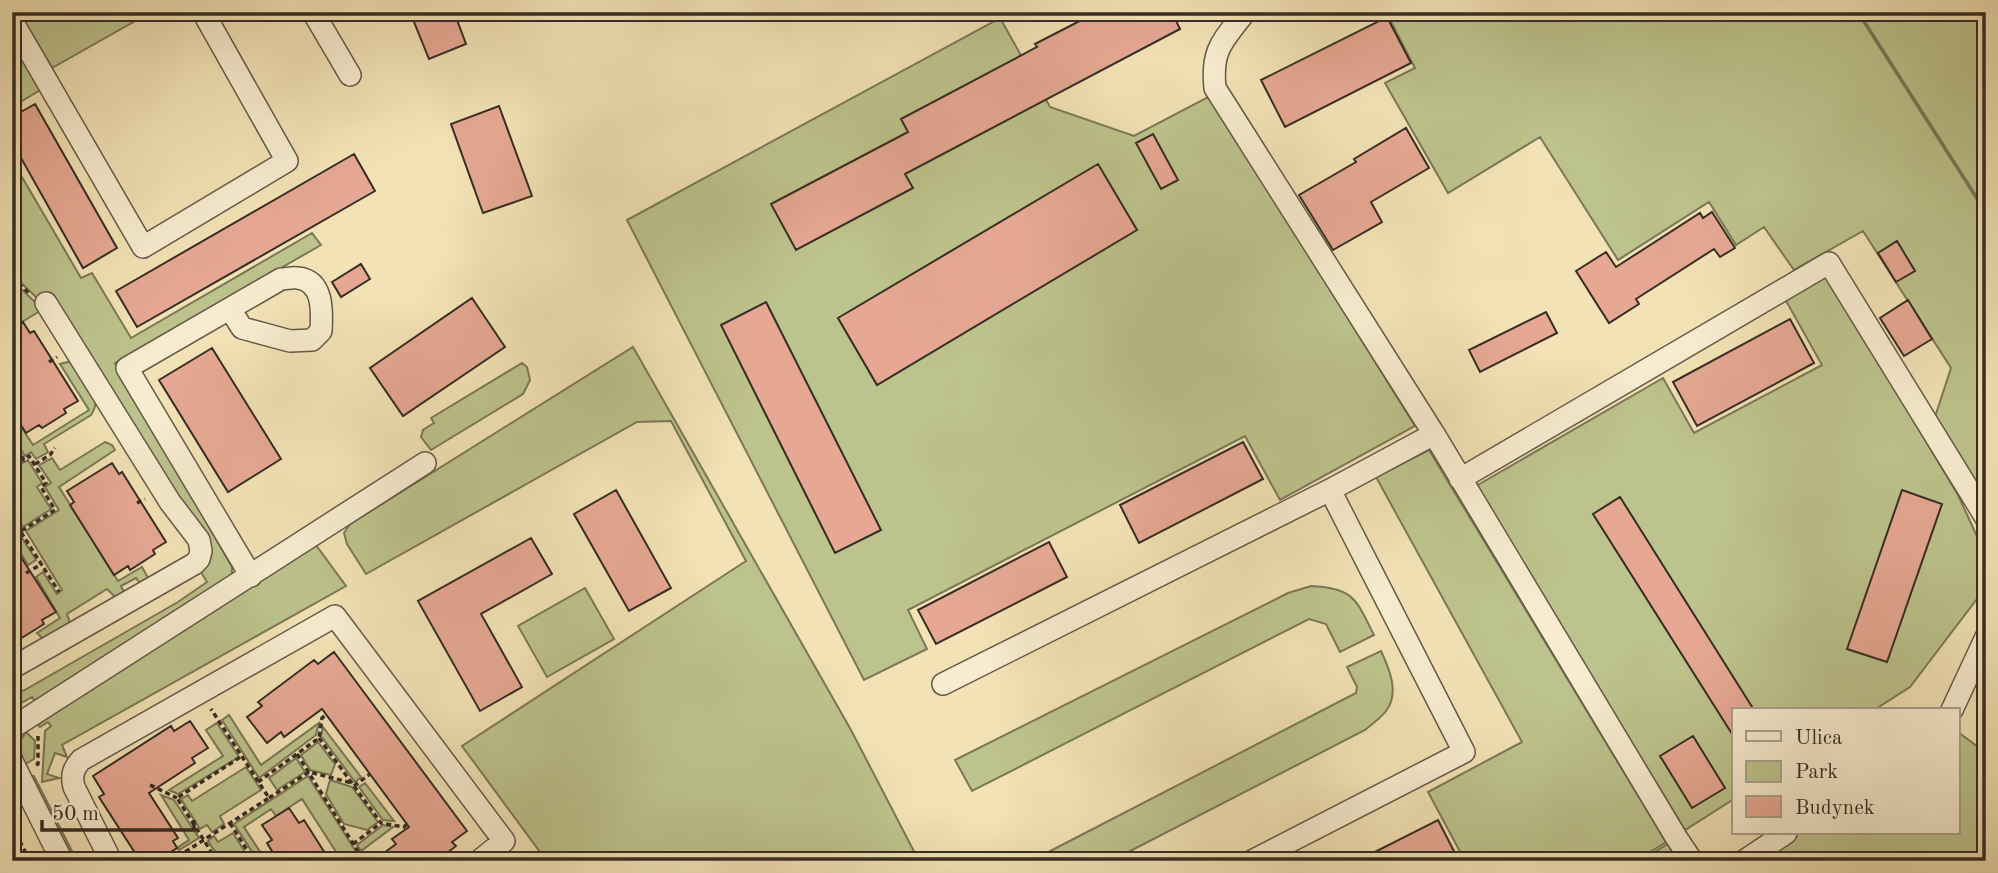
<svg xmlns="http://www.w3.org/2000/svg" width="1998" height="873" font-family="'Old Standard TT',serif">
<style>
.green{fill:#bdc38c;stroke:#7a7858;stroke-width:2}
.building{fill:#e6a893;stroke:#362d24;stroke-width:2}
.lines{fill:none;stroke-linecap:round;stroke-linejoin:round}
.minor-casing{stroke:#655a48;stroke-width:24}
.path{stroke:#362d24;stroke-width:3.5;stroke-dasharray:5 3.5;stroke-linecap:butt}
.minor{stroke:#f7eccf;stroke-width:21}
</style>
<rect width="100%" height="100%" fill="#f2e2b5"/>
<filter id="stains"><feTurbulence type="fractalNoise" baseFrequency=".00286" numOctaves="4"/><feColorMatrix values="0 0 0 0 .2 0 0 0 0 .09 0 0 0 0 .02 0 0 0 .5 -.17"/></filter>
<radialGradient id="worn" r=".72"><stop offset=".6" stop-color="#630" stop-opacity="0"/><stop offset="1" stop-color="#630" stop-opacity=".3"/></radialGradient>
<path class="green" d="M19,12H151L52,68Z
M1386,12H1857L1986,214V497L1975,485L1935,417L1951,368L1863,231L1794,270L1764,227L1736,245L1709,202L1618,260L1540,137L1448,193L1385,83L1415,68Z
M1859,12H1974L1981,24L1986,42V211Z
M1000,18L1050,107L1134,136L1210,96L1415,426L1280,500L1245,436L908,610L927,649L864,680L627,220Z
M12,39L42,89L12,107Z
M12,160L81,278L92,273L131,338L312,233L321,245L115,363L232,567V575L35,701L32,697L14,707L12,686L23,691L178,602L207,582L199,569L204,564L39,300L12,274L18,269L12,259Z
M1827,276L1958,495L1986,556V587L1910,687L1874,710H1734V799L1685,830L1476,486L1663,378L1694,433L1822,365L1785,299Z
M12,280L35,302L40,311L12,328V289L16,287Z
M633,347L851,730L919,861H530L540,852L462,746L746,561L671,421L637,422L366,574L347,544L344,533L350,524Z
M72,361L95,397C96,405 95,409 91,415L44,444L48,452L36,459L31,452L25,456L12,436V413L33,445L89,410L60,364Z
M522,363L527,367L530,380L523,394L431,450L421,437L423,430L434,423L431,418Z
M105,442L112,445L115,450L59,487L118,581L142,567L147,576L148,580L142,586L136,578L121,586L126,596L115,597L107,589L67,614L70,623L43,639L37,633L60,618L36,577L43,572L57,594L62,590L26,531L59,510L45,487L51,483L39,465L52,458L60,470Z
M12,446L23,463L28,460L42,483L37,487L51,509L23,527L15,514L12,513Z
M1429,450L1666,842L1636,861H1465L1428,792L1522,742L1376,477Z
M12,522L36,560L28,565L12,539Z
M316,545L346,586L62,745L67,757L55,753L47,774L59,778L42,782L45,731L51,726L48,722L40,727L37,724Z
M1311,586C1355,588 1356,600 1374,635L1340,652L1326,624L1309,619L972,791L955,760L1288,593Z
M585,588L614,639L547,677L518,626Z
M1381,651C1389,668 1400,693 1386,711C1381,718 1372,724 1365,730L1111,861H1031L1356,693L1357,687L1347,667Z
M229,715L261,765L319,723L316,735L259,778L222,720Z
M217,723L239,757L178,794L169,790L223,756L206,730Z
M323,727L361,777L355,782L321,736Z
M26,732L35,741L34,759L25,764L18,744Z
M1958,732L1986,753V861H1759L1800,833H1958Z
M318,742L335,764L331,775L310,770L301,755Z
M296,758L305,772L277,790L269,778Z
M246,767L261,790L220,816L224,824L212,832L207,825L200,829L181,799L188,795L192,801Z
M30,775L34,776L77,861H74Z
M308,776L362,861H342L302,799L276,816L271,809L244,827L266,861H258L234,824Z
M330,780L352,787L378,822L367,830L344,824L326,794Z
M365,783L394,821L383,820L359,787Z
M161,795L174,800L199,838L179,850L177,848L189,840Z
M383,825L393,827L361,851L357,845Z
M233,833L245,852L241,861C224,861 216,855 208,841L214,836L218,842Z
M1669,843L1680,861H1641Z"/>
<path class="building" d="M410,12H454L466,44L429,59Z
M1097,12H1172L1180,29L905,174L913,188L796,250L771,204L908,132L901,119L1037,47L1035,44Z
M1387,17L1411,63L1285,127L1261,80Z
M35,104L117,248L83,268L12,142V117Z
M499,106L532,196L483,213L451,124Z
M1406,128L1429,168L1371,202L1382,222L1333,250L1299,195L1356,162L1354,159Z
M1153,134L1178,180L1161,189L1136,143Z
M354,154L375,191L137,327L116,291Z
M1098,164L1137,230L877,385L838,318Z
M1712,212L1735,248L1720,257L1714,249L1636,299L1639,304L1609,323L1576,271L1606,252L1616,267L1700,213L1703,218Z
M1897,241L1915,271L1896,282L1878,253Z
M361,264L370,279L341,297L332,282Z
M472,298L505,347L403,416L370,368Z
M1908,300L1932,339L1904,356L1880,318Z
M766,302L881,530L835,553L721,325Z
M1546,312L1557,333L1480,372L1469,350Z
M1790,319L1814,363L1697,426L1673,382Z
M23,322L30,333L34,331L78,401L64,409L66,413L42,428L39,425L26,433L12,411V329Z
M212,348L281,459L228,492L159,380Z
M1243,442L1263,479L1139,543L1120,505Z
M112,463L119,474L122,472L166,542L153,550L155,554L130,570L128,566L114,575L70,505L74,502L67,491Z
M616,490L671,588L629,611L574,514Z
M1902,490L1942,504L1887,662L1847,649Z
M1620,497L1754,710H1734V737L1593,514Z
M531,538L552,574L481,614L522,687L480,711L418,601Z
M1049,542L1067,577L936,644L918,610Z
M12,543L56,612L42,620L44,624L12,644Z
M334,652L467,831L452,842L456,846L437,861H373L396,844L392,839L409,827L322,709L284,737L281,732L267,743L247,717L262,706L258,702L314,660L318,664Z
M190,721L208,748L192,758L195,763L149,793L178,838L173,841L177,848L157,861H147L142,853L137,856L99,797L104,794L93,776L171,726L174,731Z
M1693,736L1725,788L1692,808L1660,756Z
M289,808L299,823L304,820L330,861H278L267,843L272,840L262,825Z
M1438,820L1459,861H1357Z"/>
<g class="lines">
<defs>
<path id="minor" d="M313,12L350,75
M1245,12C1223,41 1211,49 1215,88L1434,434L1676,837L1692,861
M12,21L143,247L287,161L203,12
M230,309L242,328L290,341L312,340L321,331C322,312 324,281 298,278C293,277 286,279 281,279L127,368L251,576
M1460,479L1829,263L1986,518
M12,668L194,564L199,559L201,551L199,540L170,502L46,303
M943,684L1330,490L1434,434
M1952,710L1986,637
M12,728L425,463
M12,761L62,861
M111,861L74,787C71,776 73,769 81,760L335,616L504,841L479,861
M1252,861L1464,752L1330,490
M1744,861L1786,833"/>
</defs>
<use href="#minor" class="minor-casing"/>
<path class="path" d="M12,278L29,293
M49,362L57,357
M12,442L24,460L29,456L46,483L41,487L55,510L21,531
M35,464L50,455L55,448
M137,503L145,499
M12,518L59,592
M26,573L42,564
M319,738L381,823L404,827L407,824
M297,754L364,861
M36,765L38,764V736
M258,782L319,738L322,718L326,715
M150,785L177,798
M354,786L370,774
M269,798L309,772L352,783
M230,823L254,861
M12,826L30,861
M353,844L381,823
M12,847L20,842
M184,852L189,861
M216,857L225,861
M171,861L269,798L211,709
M202,861L212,854
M217,861L177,798L242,756"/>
<use href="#minor" class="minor"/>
</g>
<rect width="1998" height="873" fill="none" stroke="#f2e2b5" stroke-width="42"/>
<rect x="14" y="14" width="1970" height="845" fill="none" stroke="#362d24" stroke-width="3.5"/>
<rect x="21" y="21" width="1956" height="831" fill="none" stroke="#362d24" stroke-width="2"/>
<rect x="1732" y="708" width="228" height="126" fill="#f7eccf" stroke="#aaa08b" stroke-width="2"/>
<rect x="1746" y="731" width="35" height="10" fill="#f7eccf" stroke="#aaa08b" stroke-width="2"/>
<text x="1795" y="744" font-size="21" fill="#362d24">Ulica</text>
<rect x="1746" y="761" width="35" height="21" fill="#bdc38c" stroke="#aaa08b" stroke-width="2"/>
<text x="1795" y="778" font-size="21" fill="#362d24">Park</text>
<rect x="1746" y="796" width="35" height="21" fill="#e6a893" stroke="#aaa08b" stroke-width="2"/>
<text x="1795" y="814" font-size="21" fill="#362d24">Budynek</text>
<path d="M42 820v10h152v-10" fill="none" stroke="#362d24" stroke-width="3.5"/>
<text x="52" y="820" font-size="21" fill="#362d24" stroke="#f7eccf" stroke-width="5" paint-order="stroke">50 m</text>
<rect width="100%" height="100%" filter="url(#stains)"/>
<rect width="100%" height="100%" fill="url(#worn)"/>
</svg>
